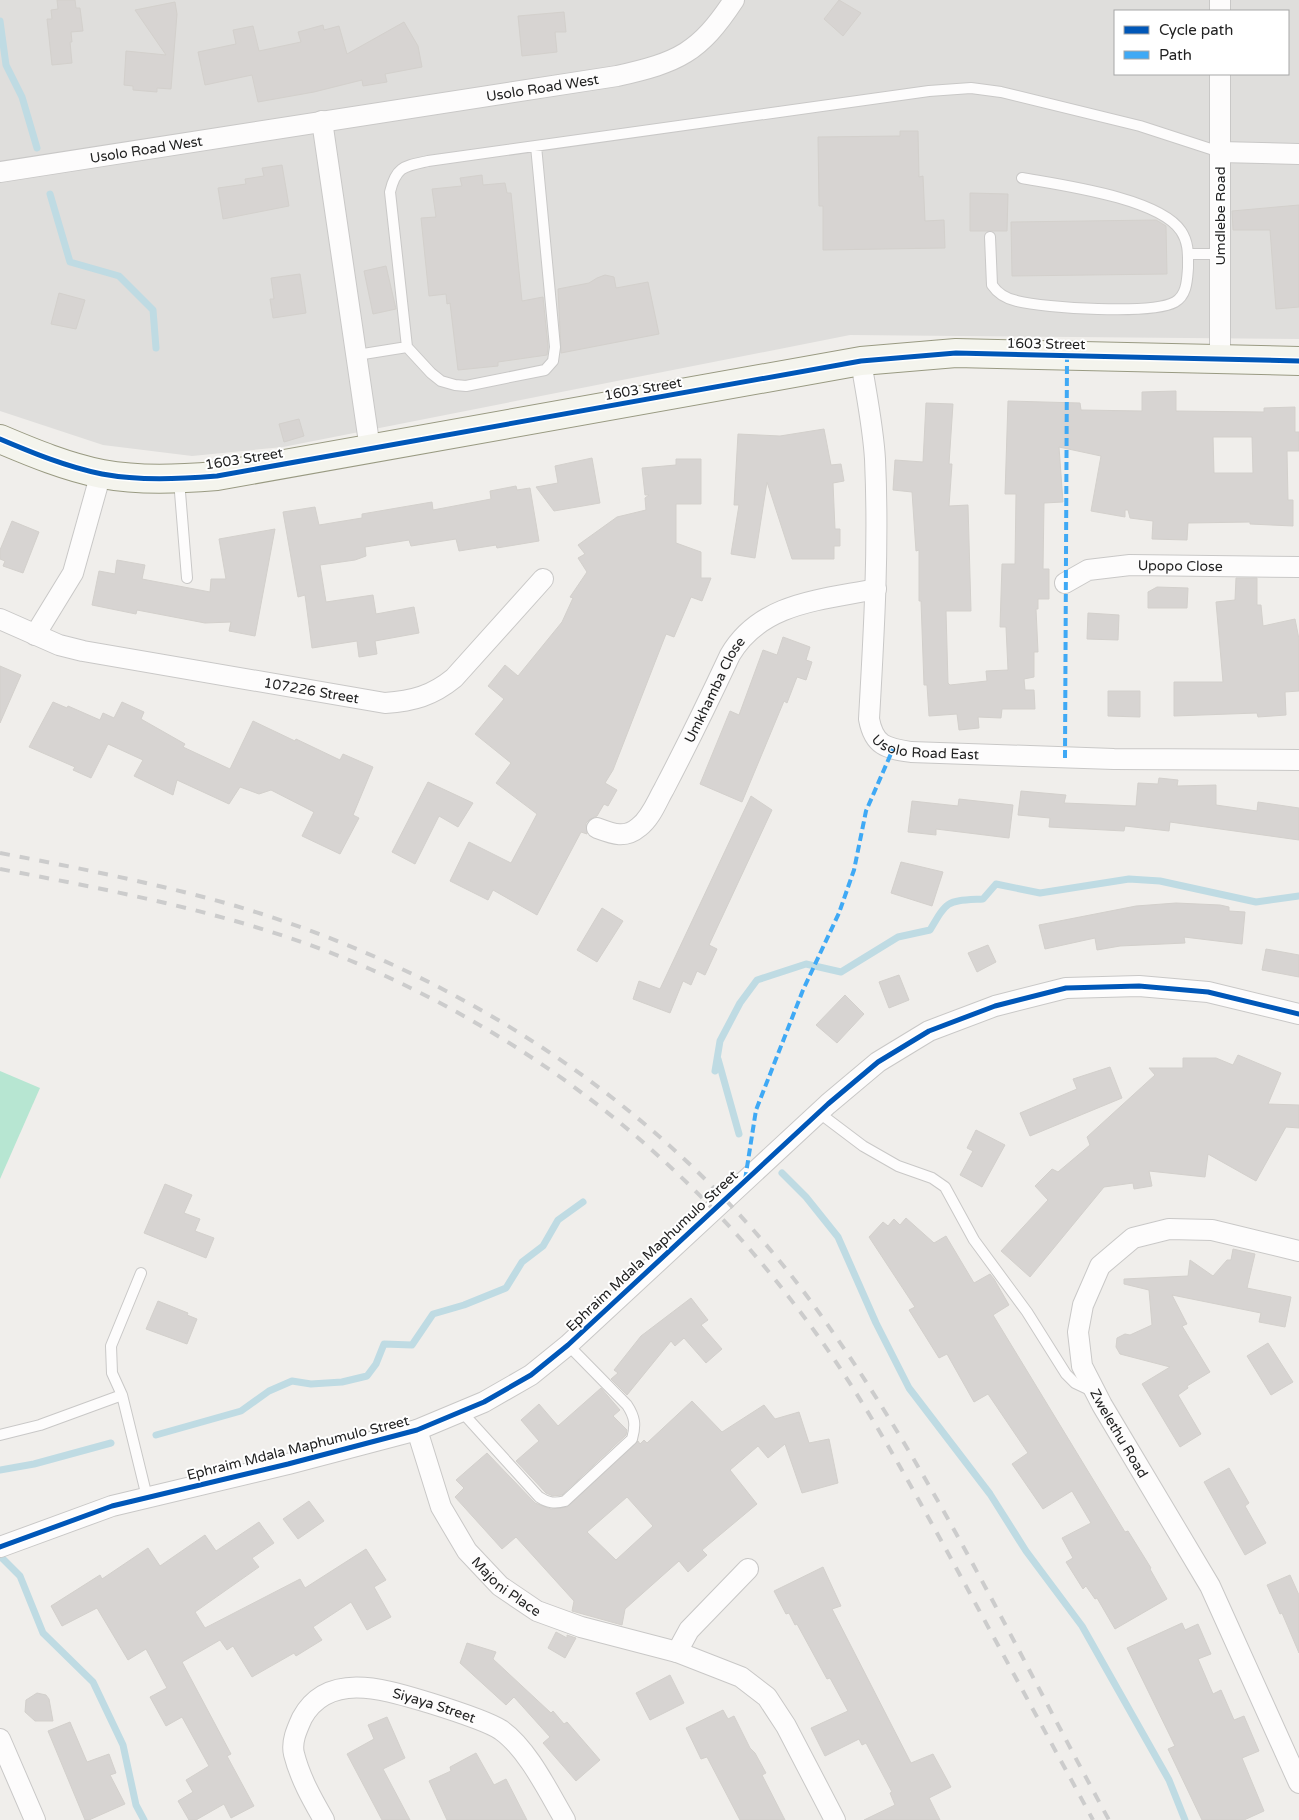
<svg xmlns="http://www.w3.org/2000/svg" width="1299" height="1820" font-family="'Varela Round',sans-serif">
<style>
.residential{fill:#dfdedc;fill-rule:evenodd}
.pitch{fill:#b7e6d2}
.lines{fill:none;stroke-linecap:round;stroke-linejoin:round}
.stream{stroke:#bfdbe3;stroke-width:7}
.building{fill:#d7d4d2;stroke:#d3d0cc;fill-rule:evenodd}
.lane-casing{stroke:#c9c8c7;stroke-width:12}
.street-casing{stroke:#c9c8c7;stroke-width:22}
.secondary-casing{stroke:#999a82;stroke-width:30}
.lane{stroke:#fdfcfc;stroke-width:10}
.street{stroke:#fdfcfc;stroke-width:20}
.secondary{stroke:#f4f4ed;stroke-width:28}
.rail{stroke:#ccc;stroke-width:4;stroke-dasharray:10 10;stroke-linecap:butt}
.quiet{stroke:#3fa9f5;stroke-width:4;stroke-dasharray:8 4;stroke-linecap:butt}
.cycleway-casing{stroke:#fff;stroke-width:8}
.cycleway{stroke:#0057b8;stroke-width:5}
.labels{text-anchor:middle;dominant-baseline:central;stroke-width:4;stroke-linejoin:round;paint-order:stroke}
.street-label{font-size:14px;fill:#222;stroke:#fff}
</style>
<rect width="100%" height="100%" fill="#f0eeeb"/>
<path class="residential" d="M0,0H1299V339L850,335L283,447L192,456L103,445L0,411ZM1115,11H1288V74H1115Z"/>
<path class="pitch" d="M0,1071L40,1088L0,1179Z"/>
<g class="lines">
<path class="stream" d="M0,21L6,65L22,97L37,148
M50,194L70,262L119,276L153,310L156,348
M718,1059L739,1134
M715,1071L720,1041L740,1003L757,980L806,964L841,972L898,937L930,930C948,899 947,901 983,899L996,884L1040,893L1129,879L1160,881L1256,902L1299,896
M782,1173L806,1197L838,1237L876,1323L909,1388L990,1494L1026,1551L1082,1626L1169,1780L1185,1820
M156,1435L241,1411L269,1391L292,1381L311,1384L342,1382L367,1376L376,1364L384,1344L412,1345L433,1314L464,1305L506,1288L522,1262L543,1246L558,1220L583,1202
M0,1470L34,1464L111,1443
M0,1556L20,1576L43,1633L93,1682L123,1745L136,1805L144,1820"/>
</g>
<path class="building" d="M57,0H75L76,8H80L83,31L71,32L72,42H70L72,63L52,65L47,19H52L51,10L58,9Z
M839,0L861,13L843,36L824,19Z
M175,2L177,14L171,89L157,88V92L133,90V86L124,85L126,51L166,55L135,10Z
M564,12L566,32H555L557,52L522,56L518,16Z
M404,22L418,46L422,67L385,74L387,82L363,86L362,80L314,92L258,102L252,75L205,85L198,52L236,44L233,30L253,26L259,51L301,42L298,32L323,25L324,30L339,26L347,54Z
M900,131H918L919,177L923,176L925,221L944,220L945,248L823,250V206H819L818,137L900,136Z
M282,165L289,206L223,219L218,188L246,184L245,179L264,176L262,168Z
M482,175L483,185L505,183L507,193H511L522,301L543,297L548,347L547,355L498,362V366L458,370L450,303L447,304L446,294L429,296L421,218L436,217L432,189L462,186L460,178Z
M970,193L1008,194L1007,231H970Z
M1299,205V307L1276,309L1270,230H1233L1232,211Z
M1156,220L1166,226L1167,274L1012,276L1011,222Z
M386,266L396,309L373,314L364,271Z
M300,274L306,313L273,318L270,299H274L271,278Z
M605,275L614,277L616,288L648,282L659,334L561,353L558,289L589,283L597,278Z
M59,293L85,300L76,329L51,324Z
M1176,391V411L1264,412V408L1295,407V432H1299V451H1287L1288,500H1293V526L1250,524V522L1188,523L1187,540L1152,539L1153,521L1130,518L1128,510H1125V517L1091,511L1101,456L1059,447L1063,502L1044,503L1043,569H1049V599H1038V609H1036L1038,652H1034V677L1024,679L1025,690H1034L1035,709H1002L1001,718L978,717L979,728L959,730L957,714L929,716L927,685H924L921,601H919V550L916,551L912,492L893,490L895,460L923,462L926,403L953,404L949,464H952L949,506L968,505L971,611H946L948,683L950,685L987,681L986,671L1008,670L1006,627H1000L1002,564H1015L1016,494H1005L1008,401L1080,403L1081,410L1142,411V392ZM1213,437H1252L1253,473H1214Z
M299,419L304,436L284,442L279,424Z
M824,429L831,465L841,464L844,481L833,483L835,529H840V546H834V559H792L767,482L755,558L731,554L739,505H734L738,434L780,436Z
M592,458L600,503L554,511L536,487L558,483L555,466Z
M676,459H701V504H676V543L701,552V578H711L702,601L691,597L674,637L666,634L613,770L605,783L617,790L608,806L604,804L597,816L590,819L586,823L587,834L581,832L537,915L493,890L488,900L450,881L469,842L511,863L537,814L496,783L511,763L475,734L504,699L488,686L505,665L518,676L562,622L573,598L570,597L587,572L578,558L585,554L578,545L617,517L646,510L645,498L649,495H645L642,468L676,465Z
M516,486L517,490L530,488L539,541L497,548L496,545L459,551L456,539L411,546L409,540L365,547L366,556L355,560L320,565L326,602L373,595L376,614L414,607L419,633L375,641L377,654L359,657L357,641L312,648L305,595L298,597L283,512L315,507L319,525L362,518V514L432,502L433,510L491,499L490,491Z
M12,521L39,532L23,573L3,566L5,561L0,559V550Z
M275,529L255,636L229,631L231,622L205,623L137,610L136,614L92,605L99,571L115,574L117,560L145,565L142,579L210,592L211,579H226L219,539Z
M1236,578H1257V605H1261L1263,626L1295,619L1299,639V691L1285,692L1286,715L1258,717L1257,713L1174,716V682H1223L1216,602L1235,600Z
M1157,587L1188,588L1187,608H1148V592Z
M1088,613L1119,615L1118,640L1087,639Z
M783,637L810,647L806,660L812,662L806,680L797,677L787,703L784,701L742,802L700,784L730,711L739,715L763,650L777,655Z
M0,666L21,675L0,723Z
M1108,691H1140V717L1108,716Z
M53,702L67,708L68,706L100,720L103,713L114,718L122,702L144,712L141,719L185,744L183,747L230,769L253,721L295,741L296,739L340,760L343,754L373,767L353,815L359,818L340,854L302,836L314,812L271,790L259,794L240,787L229,804L177,780L173,795L134,776L143,760L108,744L91,778L73,770L75,767L29,747Z
M1159,778L1178,780L1177,786L1216,785V805L1257,811L1258,802L1299,808V840L1170,822L1169,831L1125,826L1124,831L1049,827L1050,818L1018,815L1021,791L1066,795L1064,803L1136,806L1138,783L1158,784Z
M428,782L473,803L458,827L439,816L415,864L392,852Z
M751,796L772,810L709,945L717,949L705,975L697,971L691,985L683,981L670,1013L633,999L639,981L660,989Z
M959,799L1013,805L1009,838L936,829V835L908,832L912,801L958,806Z
M901,862L943,872L932,906L891,893Z
M1176,903L1220,905L1229,907V911L1245,912L1242,944L1184,937L1185,943L1120,946L1097,950L1095,938L1045,949L1039,925L1136,906Z
M602,908L623,921L597,962L577,950Z
M988,945L996,962L977,972L968,953Z
M1266,949L1299,955V977L1262,970Z
M899,975L909,1000L889,1008L879,982Z
M845,995L864,1014L837,1043L816,1025Z
M1238,1055L1281,1073L1268,1104L1299,1105V1128L1286,1127L1256,1181L1208,1154L1205,1177L1149,1171L1152,1186L1134,1189L1133,1183L1104,1187L1030,1277L1001,1251L1048,1200L1035,1186L1052,1169L1058,1172L1090,1145L1087,1137L1155,1075L1149,1068H1183V1058H1216L1233,1065Z
M1110,1067L1122,1098L1030,1136L1020,1113L1077,1089L1073,1079Z
M976,1130L1005,1145L982,1187L960,1175L973,1151L967,1148Z
M165,1184L192,1195L184,1213L200,1219L195,1231L214,1238L206,1258L144,1233Z
M906,1218L934,1243L946,1236L974,1283L990,1274L994,1279L1009,1305L993,1315L1125,1532L1128,1531L1151,1568L1150,1569L1167,1599L1115,1629L1097,1598L1095,1599L1086,1586L1083,1589L1066,1562L1073,1558L1062,1538L1091,1523L1072,1491L1043,1509L1012,1464L1028,1453L988,1394L974,1402L947,1354L939,1358L909,1310L915,1307L869,1237L883,1222L888,1226L894,1219L900,1225Z
M1233,1249L1255,1254L1247,1288L1291,1297L1285,1327L1259,1322L1261,1313L1172,1295L1187,1324L1182,1326L1210,1372L1187,1386L1188,1388L1178,1395L1201,1434L1180,1447L1142,1384L1170,1367L1120,1354L1116,1347L1117,1338L1125,1334L1130,1335L1152,1325L1149,1290L1124,1284V1279L1188,1276L1190,1260L1213,1276L1227,1260H1231Z
M691,1298L708,1320L701,1325L722,1349L706,1363L684,1338L675,1346L671,1341L627,1395L611,1379L618,1373L614,1370L641,1336Z
M158,1301L188,1313L187,1315L197,1319L187,1344L146,1329Z
M1268,1343L1293,1382L1271,1395L1247,1356Z
M601,1388L620,1410L613,1416L627,1430L626,1435L562,1495L553,1496L546,1493L516,1461L539,1441L521,1420L539,1404L558,1426Z
M692,1401L722,1432L764,1405L775,1419L799,1412L809,1443L829,1439L838,1483L802,1493L785,1444L768,1458L758,1446L730,1470L757,1504L702,1550L707,1555L688,1572L679,1561L625,1609L622,1625L572,1611L574,1601L516,1537L502,1549L455,1497L464,1488L456,1480L487,1453L535,1503L551,1509L567,1507L638,1441L640,1444L644,1440L647,1443ZM627,1497L653,1526L616,1560L587,1532Z
M1229,1468L1249,1503L1245,1506L1266,1543L1245,1555L1204,1482Z
M309,1501L324,1521L298,1539L283,1519Z
M259,1522L274,1543L252,1558L259,1567L195,1612L205,1628L300,1579L305,1588L366,1549L386,1580L374,1587L391,1617L367,1630L351,1602L313,1627L322,1640L296,1656L294,1653L252,1677L233,1646L227,1650L220,1640L182,1662L231,1754L227,1756L254,1806L231,1818L224,1804L196,1820H189L178,1801L193,1792L186,1780L209,1766L182,1717L166,1726L150,1697L167,1688L146,1649L128,1660L97,1608L62,1626L51,1606L100,1575L102,1579L148,1548L160,1566L205,1535L216,1551Z
M823,1567L841,1606L832,1609L911,1763L933,1754L951,1787L929,1798L940,1820H864L895,1805L890,1793L892,1792L866,1743L862,1745L859,1739L825,1756L811,1728L848,1711L830,1678L827,1679L797,1624L795,1625L789,1613L786,1614L774,1591Z
M1290,1575L1299,1595V1653L1282,1613L1280,1614L1267,1585Z
M1182,1623L1185,1630L1198,1624L1211,1654L1198,1659L1213,1694L1221,1690L1234,1720L1244,1716L1259,1751L1242,1758L1264,1811L1244,1820H1202L1168,1749L1175,1746L1127,1648Z
M556,1632L567,1638V1635L576,1638L565,1658L548,1648Z
M467,1643L496,1652L493,1659L551,1713L553,1711L564,1724L567,1722L600,1760L576,1781L543,1743L550,1737L514,1697L506,1705L460,1663Z
M670,1675L684,1703L650,1720L636,1693Z
M37,1693L46,1695L49,1699L53,1721H35L25,1712L26,1700Z
M723,1710L728,1719L734,1716L750,1748L755,1753L766,1773L762,1775L785,1820H740L707,1757L701,1759L686,1728Z
M387,1717L405,1758L383,1769L410,1820H382L347,1754L374,1739L368,1725Z
M70,1722L87,1762L109,1754L116,1773L110,1775L125,1804L89,1820H85L48,1731Z
M476,1753L494,1785L506,1779L527,1820H447L429,1781L451,1771L450,1767Z"/>
<g class="lines">
<defs>
<path id="lane" d="M536,146L555,347L553,361L545,370L466,386L455,385L441,381L431,373L407,347L390,192C396,166 405,166 428,161L929,91L971,88L1001,92L1140,126L1220,152
M990,237L992,285C998,294 1007,299 1017,301C1045,308 1152,315 1175,302C1187,295 1187,280 1188,268C1188,255 1189,243 1181,231C1159,198 1061,185 1022,178
M1189,254H1220
M357,355L407,347
M179,480L187,578
M818,1112L863,1146L898,1166L932,1178L945,1187L974,1240L1027,1312L1066,1374L1075,1383L1092,1391
M122,1395L112,1373L111,1346L141,1273
M461,1411L539,1497C548,1503 555,1504 565,1501L632,1439C636,1425 635,1417 627,1405L568,1345
M0,1435L40,1425L122,1395L147,1497"/>
<g id="street">
<path d="M1220,0V11"/>
<path d="M322,121L370,449"/>
<path d="M1220,152L1299,154"/>
<path id="s1" d="M0,172L617,76C679,62 699,53 734,0"/>
<path d="M1220,359V74"/>
<path id="s2" d="M861,361C866,393 873,426 875,459C879,546 874,632 869,719C874,746 886,748 911,752L1114,759L1299,760"/>
<path id="s3" d="M1065,583L1088,570L1130,565L1299,567"/>
<path id="s4" d="M0,619L59,645L83,651L385,703C413,701 432,696 454,678L543,579"/>
<path d="M35,635L73,573L101,473"/>
<path id="s5" d="M597,828C613,834 625,839 639,827C651,818 657,801 664,789C687,745 709,700 730,655C761,602 822,600 876,589"/>
<path id="s6" d="M1299,1251L1212,1230L1169,1229L1133,1238L1100,1266L1083,1305L1078,1332L1082,1366L1102,1405L1210,1586L1299,1783"/>
<path id="s7" d="M417,1430L441,1507L467,1551L500,1586L537,1611L581,1627L677,1652L741,1677L767,1697L786,1726L835,1820"/>
<path d="M0,1547L112,1506L288,1464L417,1430L484,1402L531,1375L568,1345L828,1104L878,1062L929,1031L995,1006L1066,988L1139,986L1208,992L1299,1014"/>
<path d="M677,1652L689,1630L748,1569"/>
<path d="M0,1739L35,1820"/>
<path id="s8" d="M324,1820C312,1799 300,1778 294,1754C291,1742 297,1729 302,1718C329,1669 389,1691 430,1703C446,1708 489,1722 501,1730C528,1749 549,1793 565,1820"/>
</g>
<path id="secondary" d="M0,439C33,453 67,467 102,474C140,481 179,479 217,476L861,361L956,353L1299,361"/>
</defs>
<use href="#lane" class="lane-casing"/>
<use href="#street" class="street-casing"/>
<use href="#secondary" class="secondary-casing"/>
<use href="#lane" class="lane"/>
<use href="#street" class="street"/>
<use href="#secondary" class="secondary"/>
<path class="rail" d="M0,853C79,868 159,884 236,906C466,974 673,1111 815,1307C930,1466 1015,1648 1109,1820
M0,869C125,893 253,917 370,969C541,1045 685,1159 798,1309C858,1387 906,1477 954,1564C1000,1649 1047,1735 1093,1820"/>
<path class="quiet" d="M1065,758L1067,356
M745,1180L756,1110L803,990L839,913L854,870L866,811L893,749"/>
<defs>
<path id="cycleway" d="M0,439C33,453 67,467 102,474C140,481 179,479 217,476L861,361L956,353L1299,361
M0,1547L112,1506L288,1464L417,1430L484,1402L531,1375L568,1345L828,1104L878,1062L929,1031L995,1006L1066,988L1139,986L1208,992L1299,1014"/>
</defs>
<use href="#cycleway" class="cycleway-casing"/>
<use href="#cycleway" class="cycleway"/>
</g>
<g class="labels">
<g class="street-label">
<text stroke="none"><textPath href="#s1" startOffset="549">Usolo Road West</textPath></text>
<text stroke="none"><textPath href="#s1" startOffset="148">Usolo Road West</textPath></text>
<text transform="translate(1220 216) rotate(-90)">Umdlebe Road</text>
<text transform="translate(1046 344) rotate(1)">1603 Street</text>
<text transform="translate(643 389) rotate(-10)">1603 Street</text>
<text transform="translate(244 459) rotate(-9)">1603 Street</text>
<text stroke="none"><textPath href="#s3" startOffset="119">Upopo Close</textPath></text>
<text stroke="none"><textPath href="#s5" startOffset="202">Umkhamba Close</textPath></text>
<text stroke="none"><textPath href="#s4" startOffset="321">107226 Street</textPath></text>
<text stroke="none"><textPath href="#s2" startOffset="432">Usolo Road East</textPath></text>
<text transform="translate(652 1251) rotate(-43)">Ephraim Mdala Maphumulo Street</text>
<text stroke="none"><textPath href="#s6" startOffset="394">Zwelethu Road</textPath></text>
<text transform="translate(298 1448) rotate(-14)">Ephraim Mdala Maphumulo Street</text>
<text stroke="none"><textPath href="#s7" startOffset="185">Majoni Place</textPath></text>
<text stroke="none"><textPath href="#s8" startOffset="256">Siyaya Street</textPath></text>
</g>
</g>
<rect x="1114" y="10" width="175" height="65" fill="#ffffff" stroke="#a7a7a7"/>
<rect x="1124" y="26" width="25" height="8" fill="#0057b8" stroke="#a7a7a7"/>
<text x="1159" y="35" font-size="15" fill="#222222">Cycle path</text>
<rect x="1124" y="51" width="25" height="8" fill="#3fa9f5" stroke="#a7a7a7"/>
<text x="1159" y="60" font-size="15" fill="#222222">Path</text>
</svg>
